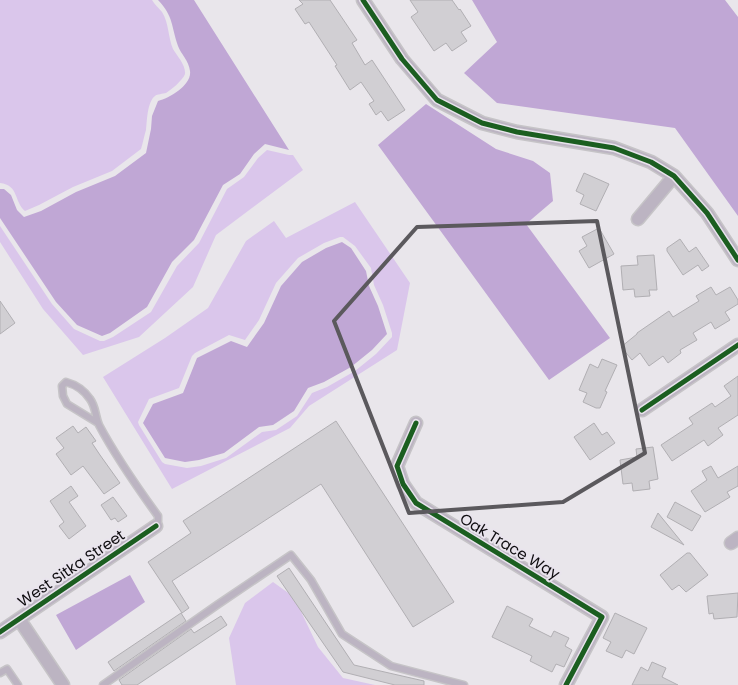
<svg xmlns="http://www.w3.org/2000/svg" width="738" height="685" font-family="Poppins,sans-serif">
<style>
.green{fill:#dac6eb;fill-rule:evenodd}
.water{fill:#c0a7d5}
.building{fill:#d1cfd3;stroke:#b1afb3}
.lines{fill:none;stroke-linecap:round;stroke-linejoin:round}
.lane-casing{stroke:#c6c4c7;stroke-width:9}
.street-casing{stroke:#c6c4c7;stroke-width:15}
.lane{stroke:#bcb4c2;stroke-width:6}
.street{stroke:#bcb4c2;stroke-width:12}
.cycleway-casing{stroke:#e9e4ed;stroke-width:8}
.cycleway{stroke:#1b5e20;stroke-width:5}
.marked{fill:none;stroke:#5b595d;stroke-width:4;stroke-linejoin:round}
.labels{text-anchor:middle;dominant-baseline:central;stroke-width:4;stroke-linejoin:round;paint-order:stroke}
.street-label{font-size:15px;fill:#0f0d10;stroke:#e9e4ed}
</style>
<rect width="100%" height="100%" fill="#e9e6eb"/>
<path class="green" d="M0,0H152C155,5 159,8 162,12C169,23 168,37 173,49C177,56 186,65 185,74C183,80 171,90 166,93C163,94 157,94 155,96C147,102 147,122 146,130C144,136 143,143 141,149L112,171L73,187L39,205L25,211C14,202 19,185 0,183Z
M267,150L289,155H293L303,170L216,235L193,287L139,337L83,355L43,309L0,242V226L52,304L74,329L100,341H104L113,337L151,312L177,266L199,243L227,189L244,177L258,158Z
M355,202L410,283L397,350L309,406L290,428L172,489L103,377L165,338L208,308L246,241L274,221L286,238ZM340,237H343L355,246L371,268L374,285L383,305L392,333V337L376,354L355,371L327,387L312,393L297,416L276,430L262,432L226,458L201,466L187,468L165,464L162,462L139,425L138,422L149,399L179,388L192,356L195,353L229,335L245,340L259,320L276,283L298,258L324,243Z
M273,582L294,597L318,647L343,678L375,685H236L229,638L245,603Z"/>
<path class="water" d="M158,0H194L289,150L265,144L254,154L240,174L223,185L194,240L172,262L147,307L110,333L102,336L77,325L56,302L0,218V189H4L11,195L17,210L24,217L41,211L76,192L115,176L146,153L151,129L152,116L158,101C170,98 192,85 190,71C189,61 181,54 178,46C171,26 174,17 158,0Z
M472,0H725L738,17V216L675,128L497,103L464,73L497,42Z
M426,104L496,149L533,161L550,173L553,201L526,224L610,338L549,380L378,145Z
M342,242L351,248L366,271L369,286L378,306L387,334L372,350L351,367L324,382L308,388L294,411L273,425L259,427L224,453L199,460L185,462L165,458L143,423L153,404L183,393L197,358L231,341L247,347L264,323L281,286L302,262L326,248Z
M130,575L145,602L76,650L56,615Z"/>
<path class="building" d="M299,0H330L357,40L352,43L365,65L372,60L405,110L388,121L381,111L376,115L369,104L374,101L361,82L350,90L335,66L337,65L309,22L305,24L295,9L303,4Z
M410,0H452L459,10L460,9L471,26L461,32L467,41L452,51L446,43L434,51L411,17L418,12Z
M584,173L609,184L596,211L580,204L584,195L576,191Z
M599,228L614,254L589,268L579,251L587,246L582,237Z
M680,239L689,252L696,247L709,266L702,271L698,265L683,275L667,251V248Z
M654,255L657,290H649L650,296L635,297L634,289L623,290L621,266L638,265L637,256Z
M711,287L716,295L730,287L738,300V304L725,312L730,320L715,329L711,322L693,333L697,340L680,350L681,353L668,363L663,356L649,366L640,353L632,360L621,347L637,334V333L669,311L673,317L699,301L696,296Z
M0,301L15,323L0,334Z
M602,359L617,365L605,391L607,392L600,408H596L583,402L587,393L579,390L590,364L598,368Z
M738,376V415L718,428L723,435L708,446L704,440L672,461L661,445L693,424L689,418L712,403L715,407L731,396L724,386Z
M336,421L454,602L413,627L321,484L172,581L189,608L182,613L148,562L191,533L183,521Z
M594,423L602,435L607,432L615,443L590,460L574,437Z
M73,426L78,433L86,427L96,441L92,443L100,455L120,483L104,494L83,466L71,475L56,454L64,448L56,438Z
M653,447L658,479L649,481L650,489L633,491L632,483L623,484L620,460L637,457L636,449Z
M711,466L718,478L738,466V486L727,492L730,497L705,512L691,491L707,480L702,471Z
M71,486L78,496L69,502L86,526L69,539L59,526L64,522L50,501Z
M113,497L127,516L118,522L115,518L111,520L101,505Z
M675,502L701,516L692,531L667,517Z
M658,513L684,545L651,527Z
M687,553H690L708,575L686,592L679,585L672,590L660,575Z
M289,568L354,665L424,681V685H395L343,672L277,576Z
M738,593L737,617L714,619L713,613L709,614L707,596Z
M507,606L533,619L529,626L551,637L554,631L569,638L565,646L572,650L564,667L556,664L552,672L530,661L532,656L492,637Z
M181,613L186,621L114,671L108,662Z
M615,613L647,628L634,654L626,650L622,658L606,651L611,642L603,638Z
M221,616L227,625L137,685H122L119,680L191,629L194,633Z
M652,662L666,668L662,677L678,685H632L641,667L648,671Z"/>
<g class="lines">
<defs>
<path id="lane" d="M98,423L67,404L63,396L62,386L66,382C77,385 84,390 90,399C96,407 95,416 99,425C116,457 137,487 158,516V521L156,526
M0,673L7,669L18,685
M103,685L217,605L291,555L311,580L342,634L391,666L464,685"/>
<path id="street" d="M363,0L402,59L437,100L482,123L517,132L614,148L651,162L674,176L707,213L738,260
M638,219L674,176
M642,410L738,345
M416,423L397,466L403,484L416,503L602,617L566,685
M731,543L738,538
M19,619L63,685
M0,632L156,526"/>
</defs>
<use href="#lane" class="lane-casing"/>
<use href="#street" class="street-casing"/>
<use href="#lane" class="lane"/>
<use href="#street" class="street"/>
<defs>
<path id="cycleway" d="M363,0L402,59L437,100L482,123L517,132L614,148L651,162L674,176L707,213L738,260
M642,410L738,345
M416,423L397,466L403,484L416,503L602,617L566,685
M0,632L156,526"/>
</defs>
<use href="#cycleway" class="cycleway-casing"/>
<use href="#cycleway" class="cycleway"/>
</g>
<path class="marked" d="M597,221L645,453L563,502L409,513L334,321L417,227Z"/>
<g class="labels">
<g class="street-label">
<text transform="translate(510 546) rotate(31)">Oak Trace Way</text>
<text transform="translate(71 568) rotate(-34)">West Sitka Street</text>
</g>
</g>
</svg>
